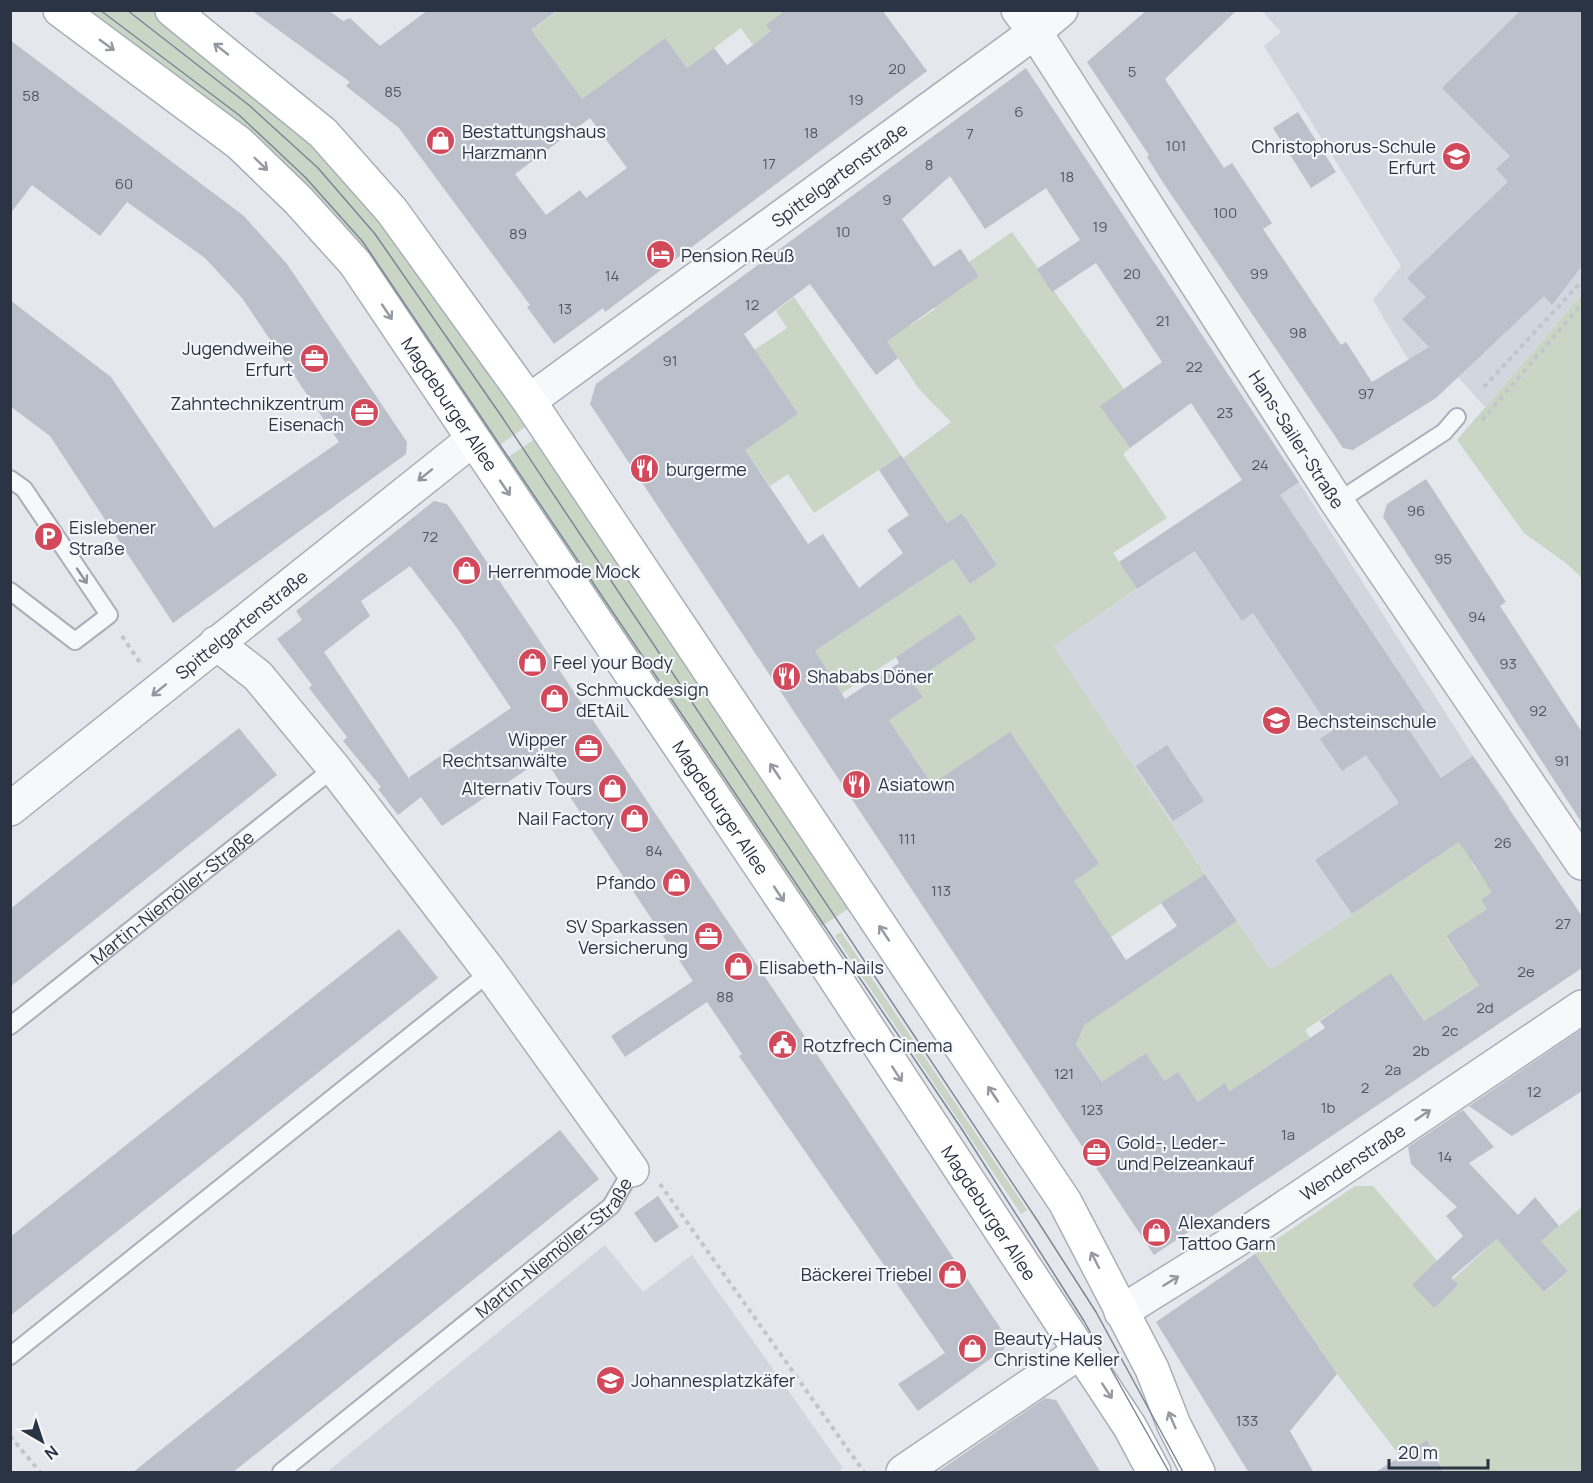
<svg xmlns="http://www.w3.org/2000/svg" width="1593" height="1483" font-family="Manrope,sans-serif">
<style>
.built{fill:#d2d6de}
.green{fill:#c9d6c5;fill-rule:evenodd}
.building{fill:#bbc0ca;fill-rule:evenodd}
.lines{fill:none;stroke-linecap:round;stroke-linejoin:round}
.lane-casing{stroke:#a9aeb7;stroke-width:20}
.street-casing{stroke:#a9aeb7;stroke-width:36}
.secondary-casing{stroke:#a9aeb7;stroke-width:36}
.path{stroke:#c2c5cb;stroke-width:4;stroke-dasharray:4.5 4.5;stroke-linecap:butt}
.lane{stroke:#f7f8fa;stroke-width:16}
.street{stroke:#f7f8fa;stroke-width:33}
.secondary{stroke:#fff;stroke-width:33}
.tram{stroke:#7d8696;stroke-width:1.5}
.oneway{stroke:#959aa2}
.oneway2{stroke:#9196a0}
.labels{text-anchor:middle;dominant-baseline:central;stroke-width:4.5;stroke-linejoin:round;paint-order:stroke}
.number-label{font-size:15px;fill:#4f5766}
.poi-label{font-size:18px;fill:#2b3445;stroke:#f4f6f9;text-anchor:start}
.street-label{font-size:18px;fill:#2b3445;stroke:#f4f6f9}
</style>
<rect width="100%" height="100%" fill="#e4e7ec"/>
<path class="built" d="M1262,11H1582V294L1485,407L1458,377L1432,400L1373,300L1401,266L1264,46L1281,32Z
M1299,482L1473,756L1510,807L1270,970L1052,646Z
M605,1245L643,1292L692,1255L843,1468L838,1472H327Z"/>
<path class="green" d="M81,11H157L339,153L532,422L497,447L365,256L305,182L241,124Z
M558,11H786L771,31L753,45L741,28L687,68L665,38L582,99L504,50Z
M1012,232L1124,389L1101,406L1130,448L1123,454L1167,518L1113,553L1137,589L1053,646L1205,874L1111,937L932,784L878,703L885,698L896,715L923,697L912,682L959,615L841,694L814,652L921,580L903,553L934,532L970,584L997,565L962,513L947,523L903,458L951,422L919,389L853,291L859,248L911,325L935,309L925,294L929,270L961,249L966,257L946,271L979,276L969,262Z
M1582,294V578L1567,564L1524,533L1457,440Z
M794,297L901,455L814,513L788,474L770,486L745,450L754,350L787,328L776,311Z
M541,435L848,909L814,931L505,459Z
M1469,835C1467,865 1475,871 1498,888L1481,900L1489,913L1485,910L1446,937L1467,968L1506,942L1493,975L1424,1021L1391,973L1342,1020L1335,1010L1305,1030L1338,1079L1289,1052L1249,1078L1255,1128L1226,1084L1198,1102L1178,1072L1125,1107L1112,1097L1070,1034L1237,921L1270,970ZM1146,1053L1156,1069L1139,1081L1128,1065Z
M841,932L1027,1210L1021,1214L835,936Z
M1355,1186H1373L1453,1279L1497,1239L1545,1292L1568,1271L1541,1241L1582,1207V1472H1444L1427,1440L1400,1456L1337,1374L1255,1254Z"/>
<path class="building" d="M251,10H328L343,21L350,18L380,46L428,10H558L531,30L582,99L665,38L687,68L714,48L727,65L771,31L766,25L786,10H882L927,71L605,312L603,308L554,344L527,307L530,305L399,128L346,86L350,82ZM590,118L627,168L586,198L580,190L546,215L515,174Z
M1147,10H1237L1165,79L1224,168L1232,163L1272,223L1263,229L1341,345L1346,342L1372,382L1429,347L1402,319L1426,297L1407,278L1508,182L1496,169L1510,156L1442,88L1521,10H1582V266L1552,305L1544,296L1436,398L1353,450L1343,448L1162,181L1147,157L1149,155L1087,62Z
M10,40L244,216L287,264L407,442L406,454L173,623L50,436L10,406V300L111,377L214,528L339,442L242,298L205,258L127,202L100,236L32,185L10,214Z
M1026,68L1299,482L1280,495L1427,714L1407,727L1441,778L1473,756L1582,916V968L1154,1255L590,404L596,384ZM950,176L985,229L1046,188L1080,240L1037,269L1052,292L1096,263L1162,362L1100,406L1130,448L1191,403L1242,480L1119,562L1137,589L1195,551L1242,621L1253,613L1332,731L1320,739L1342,771L1366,755L1399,803L1315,860L1352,914L1459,842L1492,892L1481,900L1487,909L1446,936L1479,985L1424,1021L1391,973L1320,1021L1325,1028L1230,1091L1225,1083L1198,1102L1178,1072L1164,1081L1146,1053L1102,1082L1076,1044L1084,1025L1237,921L1205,874L1161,903L1177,926L1126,960L1074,881L1099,864L1010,732L932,784L889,720L923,697L912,682L976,639L960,614L896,657L899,663L845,699L815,651L953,559L970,584L997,565L962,513L947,523L901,455L879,470L909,515L887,530L903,553L859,588L823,534L808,544L745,450L798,414L744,334L810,284L876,375L898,358L887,341L979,276L960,249L934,267L902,219Z
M1298,112L1336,172L1311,188L1273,128Z
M1426,479L1506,602L1500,606L1582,732V823L1383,517L1387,504Z
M434,501L447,504L462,525L1007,1338L1004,1349L918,1411L898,1384L945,1353L739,1056L742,1054L707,1002L625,1057L611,1036L693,981L544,758L442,826L421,797L398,815L378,789L381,787L343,741L347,737L309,688L312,685L277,639L302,620L296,611ZM410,566L457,628L511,708L408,778L416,789L324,652L370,616L361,601Z
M239,728L277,775L10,987V909Z
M1167,745L1204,801L1173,821L1136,766Z
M399,929L438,978L10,1316V1237Z
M1582,1029V1091L1512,1136L1469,1106Z
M1463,1110L1494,1147L1469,1163L1518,1215L1535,1197L1559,1226L1541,1241L1568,1271L1544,1292L1497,1239L1451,1278L1458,1285L1434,1308L1412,1285L1463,1236L1446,1216L1457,1207L1411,1164L1408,1147Z
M560,1130L599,1179L232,1473H132Z
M658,1196L679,1227L655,1243L634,1213Z
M1255,1254L1337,1374L1290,1431L1314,1473H1249L1156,1322Z
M1045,1398L1056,1400L1101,1473H936Z
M1427,1440L1444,1473H1374Z"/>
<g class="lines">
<defs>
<g id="lane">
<path d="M10,479L24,489L109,615L75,641L10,591"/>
<path d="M1337,502L1444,432L1457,417"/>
<path id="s1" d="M10,1026L334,768"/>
<path d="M10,1356L490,972"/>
<path id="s2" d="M281,1472L611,1206L632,1170"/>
</g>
<g id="street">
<path id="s3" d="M1018,10L1035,32L1337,502L1582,863"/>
<path id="s4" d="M529,401L1035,32L1061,10"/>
<path d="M216,643L258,676L334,768L490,972L632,1170"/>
<path id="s5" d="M10,809L472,440"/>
<path id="s6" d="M1121,1312L1235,1241L1582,1007"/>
<path d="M903,1472L1081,1351"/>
</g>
<g id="secondary">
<path id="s7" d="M60,10L239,143L298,200L355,263L814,946L1130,1427L1154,1472"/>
<path d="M172,10L323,133L392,211L529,401L1065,1202L1152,1369L1174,1425L1198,1472"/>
</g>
</defs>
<use href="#lane" class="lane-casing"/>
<use href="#street" class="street-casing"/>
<use href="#secondary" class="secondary-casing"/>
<path class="path" d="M1484,387L1582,281
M1482,420L1582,304
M122,636L141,664
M660,1184L864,1472
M10,1436L40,1472"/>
<use href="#lane" class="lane"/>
<use href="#street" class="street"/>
<use href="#secondary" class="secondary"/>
<path class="tram" d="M100,10L239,115L305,177L363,242L963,1131L1084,1321L1169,1472
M127,10L250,106L318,168L375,234L502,417L1037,1220L1096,1312L1183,1472"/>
</g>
<defs><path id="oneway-shaft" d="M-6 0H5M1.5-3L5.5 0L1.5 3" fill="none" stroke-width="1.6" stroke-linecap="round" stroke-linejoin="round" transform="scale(1.5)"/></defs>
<g class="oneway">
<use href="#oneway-shaft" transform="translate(107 45) rotate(36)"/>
<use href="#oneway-shaft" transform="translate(221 49) rotate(-142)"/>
<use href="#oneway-shaft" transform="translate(261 164) rotate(44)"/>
<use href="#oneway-shaft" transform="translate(387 312) rotate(56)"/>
<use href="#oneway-shaft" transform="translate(505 488) rotate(56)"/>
<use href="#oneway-shaft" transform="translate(775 771) rotate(-124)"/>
<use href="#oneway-shaft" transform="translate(779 894) rotate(56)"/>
<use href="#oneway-shaft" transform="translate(884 933) rotate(-124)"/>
<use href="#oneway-shaft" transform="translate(897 1074) rotate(57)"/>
<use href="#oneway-shaft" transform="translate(993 1094) rotate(-124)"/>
<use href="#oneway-shaft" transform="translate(1095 1260) rotate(-117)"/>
<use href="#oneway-shaft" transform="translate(1107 1391) rotate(57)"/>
<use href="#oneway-shaft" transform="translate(1172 1420) rotate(-113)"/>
</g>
<g class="oneway2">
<use href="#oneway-shaft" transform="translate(425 475) rotate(141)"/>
<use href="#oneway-shaft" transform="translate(82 576) rotate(56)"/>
<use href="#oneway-shaft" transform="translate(159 690) rotate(141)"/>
<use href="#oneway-shaft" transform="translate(1423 1115) rotate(-34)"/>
<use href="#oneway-shaft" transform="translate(1171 1281) rotate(-32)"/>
</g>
<defs>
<symbol id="shop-disc" viewBox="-11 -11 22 22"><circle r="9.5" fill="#d1495b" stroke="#f4f6f9"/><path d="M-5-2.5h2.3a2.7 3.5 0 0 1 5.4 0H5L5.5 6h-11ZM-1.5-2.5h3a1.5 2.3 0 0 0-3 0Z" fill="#fff"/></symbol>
<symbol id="school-disc" viewBox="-11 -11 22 22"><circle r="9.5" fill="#d1495b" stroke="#f4f6f9"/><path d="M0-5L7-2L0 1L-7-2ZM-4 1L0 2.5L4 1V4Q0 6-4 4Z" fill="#fff"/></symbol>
<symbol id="hotel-disc" viewBox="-11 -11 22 22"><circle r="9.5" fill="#d1495b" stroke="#f4f6f9"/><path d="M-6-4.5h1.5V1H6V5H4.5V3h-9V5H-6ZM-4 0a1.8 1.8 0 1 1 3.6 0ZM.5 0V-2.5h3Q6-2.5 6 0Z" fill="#fff"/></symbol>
<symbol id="office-disc" viewBox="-11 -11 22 22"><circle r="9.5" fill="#d1495b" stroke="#f4f6f9"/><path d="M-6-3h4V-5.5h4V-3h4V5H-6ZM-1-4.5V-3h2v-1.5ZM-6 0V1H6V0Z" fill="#fff"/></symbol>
<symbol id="restaurant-disc" viewBox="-11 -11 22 22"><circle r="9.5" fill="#d1495b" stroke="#f4f6f9"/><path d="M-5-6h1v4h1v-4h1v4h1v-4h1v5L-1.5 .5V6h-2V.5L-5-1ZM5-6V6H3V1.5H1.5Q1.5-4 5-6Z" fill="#fff"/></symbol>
<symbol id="parking-disc" viewBox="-11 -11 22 22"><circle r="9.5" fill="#d1495b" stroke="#f4f6f9"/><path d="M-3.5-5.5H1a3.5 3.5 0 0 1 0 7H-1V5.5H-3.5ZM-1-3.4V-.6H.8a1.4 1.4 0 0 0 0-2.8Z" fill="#fff"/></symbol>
<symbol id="civic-disc" viewBox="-11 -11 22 22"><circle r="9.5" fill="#d1495b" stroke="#f4f6f9"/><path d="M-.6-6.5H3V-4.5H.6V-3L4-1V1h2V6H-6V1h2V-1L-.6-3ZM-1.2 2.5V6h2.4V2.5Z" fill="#fff"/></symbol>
</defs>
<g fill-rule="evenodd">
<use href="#shop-disc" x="424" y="124" width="33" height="33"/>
<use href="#school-disc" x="1440" y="140" width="33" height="33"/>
<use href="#hotel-disc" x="644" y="238" width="33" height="33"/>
<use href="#office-disc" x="298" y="342" width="33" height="33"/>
<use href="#office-disc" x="348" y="396" width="33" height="33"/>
<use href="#restaurant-disc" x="628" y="452" width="33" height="33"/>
<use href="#parking-disc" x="32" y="520" width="33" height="33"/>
<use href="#shop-disc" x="450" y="554" width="33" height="33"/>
<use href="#shop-disc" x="516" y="646" width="33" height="33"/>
<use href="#restaurant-disc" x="770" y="660" width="33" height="33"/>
<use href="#shop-disc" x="538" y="682" width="33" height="33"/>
<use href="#school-disc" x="1260" y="704" width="33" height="33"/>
<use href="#office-disc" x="572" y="732" width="33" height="33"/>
<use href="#restaurant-disc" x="840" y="768" width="33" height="33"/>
<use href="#shop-disc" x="596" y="772" width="33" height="33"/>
<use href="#shop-disc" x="618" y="802" width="33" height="33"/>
<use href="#shop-disc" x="660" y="866" width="33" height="33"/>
<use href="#office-disc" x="692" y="920" width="33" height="33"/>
<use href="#shop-disc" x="722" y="950" width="33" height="33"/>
<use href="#civic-disc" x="766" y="1028" width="33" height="33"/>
<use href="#office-disc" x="1080" y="1136" width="33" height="33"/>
<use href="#shop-disc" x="1140" y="1216" width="33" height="33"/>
<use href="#shop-disc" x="936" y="1258" width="33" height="33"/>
<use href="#shop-disc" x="956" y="1332" width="33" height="33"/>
<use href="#school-disc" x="594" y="1364" width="33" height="33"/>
</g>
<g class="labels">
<g class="number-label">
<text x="897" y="68">20</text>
<text x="1132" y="71">5</text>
<text x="393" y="91">85</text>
<text x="31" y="95">58</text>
<text x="856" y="99">19</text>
<text x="1019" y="111">6</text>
<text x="811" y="132">18</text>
<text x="970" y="133">7</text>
<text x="1176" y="145">101</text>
<text x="769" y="163">17</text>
<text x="929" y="164">8</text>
<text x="1067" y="176">18</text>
<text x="124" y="183">60</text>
<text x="887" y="199">9</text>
<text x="1225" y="212">100</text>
<text x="1100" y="226">19</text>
<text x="843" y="231">10</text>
<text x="518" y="233">89</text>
<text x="1132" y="273">20</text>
<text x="1259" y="273">99</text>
<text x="612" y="275">14</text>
<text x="752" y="304">12</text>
<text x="565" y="308">13</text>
<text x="1163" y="320">21</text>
<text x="1298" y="332">98</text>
<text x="670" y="360">91</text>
<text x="1194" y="366">22</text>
<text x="1366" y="393">97</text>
<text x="1225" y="412">23</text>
<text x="1260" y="464">24</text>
<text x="1416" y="510">96</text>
<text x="430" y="536">72</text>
<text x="1443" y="558">95</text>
<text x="1477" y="616">94</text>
<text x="1508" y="663">93</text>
<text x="1538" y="710">92</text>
<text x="1562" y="760">91</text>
<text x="907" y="838">111</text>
<text x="1503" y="842">26</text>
<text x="654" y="850">84</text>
<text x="941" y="890">113</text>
<text x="1563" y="923">27</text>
<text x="1526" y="971">2e</text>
<text x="725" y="996">88</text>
<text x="1485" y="1007">2d</text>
<text x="1450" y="1030">2c</text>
<text x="1421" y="1050">2b</text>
<text x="1393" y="1069">2a</text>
<text x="1064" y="1073">121</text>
<text x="1365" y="1087">2</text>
<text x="1534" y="1091">12</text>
<text x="1328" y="1107">1b</text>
<text x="1092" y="1109">123</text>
<text x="1288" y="1134">1a</text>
<text x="1445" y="1156">14</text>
<text x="1247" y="1420">133</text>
</g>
<g class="poi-label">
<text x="462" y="131">Bestattungshaus<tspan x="462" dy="21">Harzmann</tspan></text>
<text x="1436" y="146" text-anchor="end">Christophorus-Schule<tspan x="1436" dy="21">Erfurt</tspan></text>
<text x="681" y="255">Pension Reuß</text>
<text x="293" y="348" text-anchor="end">Jugendweihe<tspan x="293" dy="21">Erfurt</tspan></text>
<text x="344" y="403" text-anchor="end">Zahntechnikzentrum<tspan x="344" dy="21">Eisenach</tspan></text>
<text x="666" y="469">burgerme</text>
<text x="69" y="527">Eislebener<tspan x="69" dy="21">Straße</tspan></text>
<text x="488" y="571">Herrenmode Mock</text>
<text x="553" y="662">Feel your Body</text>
<text x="807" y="676">Shababs Döner</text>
<text x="576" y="689">Schmuckdesign<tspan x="576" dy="21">dEtAiL</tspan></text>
<text x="1297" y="721">Bechsteinschule</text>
<text x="567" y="739" text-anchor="end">Wipper<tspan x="567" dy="21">Rechtsanwälte</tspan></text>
<text x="878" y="784">Asiatown</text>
<text x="592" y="788" text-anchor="end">Alternativ Tours</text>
<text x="614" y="818" text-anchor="end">Nail Factory</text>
<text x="656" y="882" text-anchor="end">Pfando</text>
<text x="688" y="926" text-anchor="end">SV Sparkassen<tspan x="688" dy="21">Versicherung</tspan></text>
<text x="759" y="967">Elisabeth-Nails</text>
<text x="803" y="1045">Rotzfrech Cinema</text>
<text x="1117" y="1142">Gold-, Leder-<tspan x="1117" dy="21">und Pelzeankauf</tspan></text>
<text x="1178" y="1222">Alexanders<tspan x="1178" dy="21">Tattoo Garn</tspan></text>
<text x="932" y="1274" text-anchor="end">Bäckerei Triebel</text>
<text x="994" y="1338">Beauty-Haus<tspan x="994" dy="21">Christine Keller</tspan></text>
<text x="631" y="1380">Johannesplatzkäfer</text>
</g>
<g class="street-label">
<text stroke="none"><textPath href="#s4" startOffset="384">Spittelgartenstraße</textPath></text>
<text stroke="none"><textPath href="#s7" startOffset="560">Magdeburger Allee</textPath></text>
<text stroke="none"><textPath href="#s3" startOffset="512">Hans-Sailer-Straße</textPath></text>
<text stroke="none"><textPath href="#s5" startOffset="296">Spittelgartenstraße</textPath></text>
<text stroke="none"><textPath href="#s7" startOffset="1046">Magdeburger Allee</textPath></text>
<text stroke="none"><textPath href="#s1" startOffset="207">Martin-Niemöller-Straße</textPath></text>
<text stroke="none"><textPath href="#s6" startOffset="276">Wendenstraße</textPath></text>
<text stroke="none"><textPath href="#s7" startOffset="1532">Magdeburger Allee</textPath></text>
<text stroke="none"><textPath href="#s2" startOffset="354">Martin-Niemöller-Straße</textPath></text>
</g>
</g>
<rect width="1593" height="1483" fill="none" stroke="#2b3445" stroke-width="24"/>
<g transform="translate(42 1441) rotate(141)" stroke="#f4f6f9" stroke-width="4.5" paint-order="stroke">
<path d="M0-4.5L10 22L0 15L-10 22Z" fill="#2b3445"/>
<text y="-9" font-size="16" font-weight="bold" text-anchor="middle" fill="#2b3445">N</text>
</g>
<path d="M1389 1459v9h99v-9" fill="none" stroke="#2b3445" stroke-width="3"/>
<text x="1398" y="1459" font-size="18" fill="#2b3445" stroke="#f4f6f9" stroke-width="4.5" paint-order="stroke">20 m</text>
</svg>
